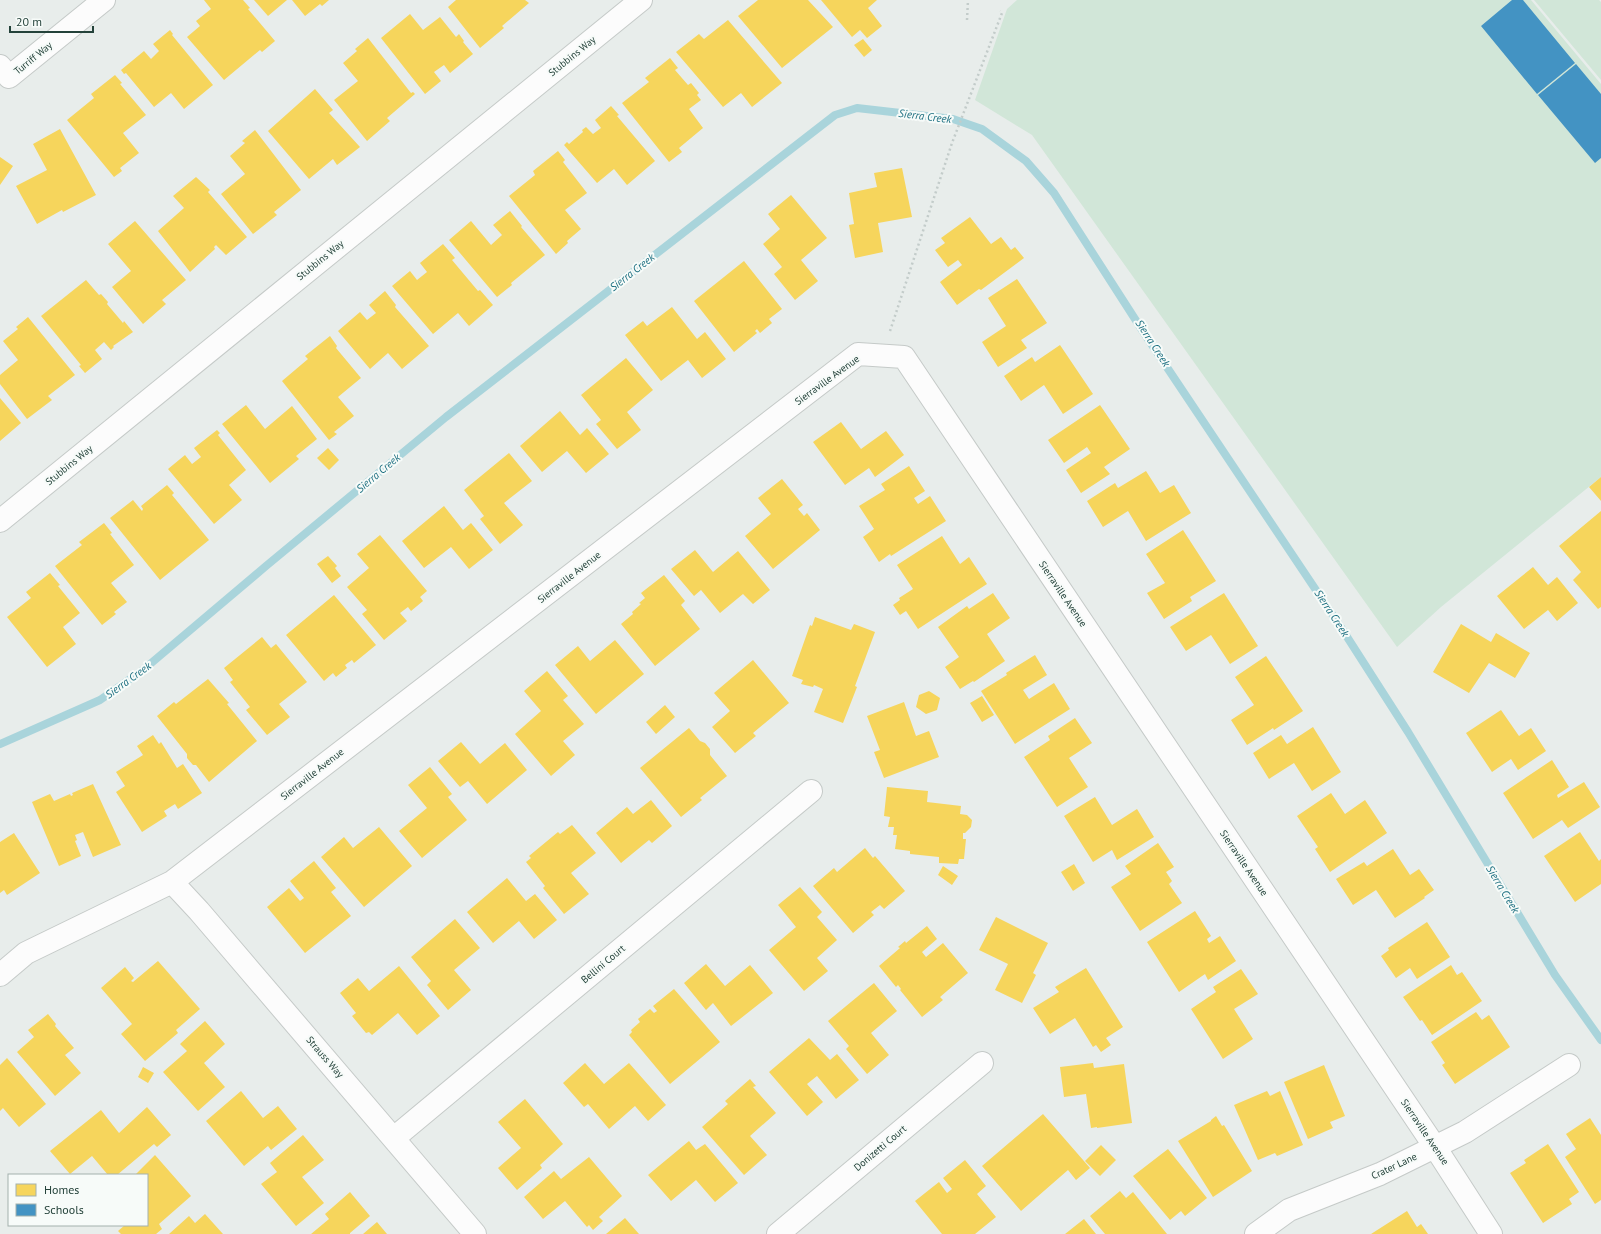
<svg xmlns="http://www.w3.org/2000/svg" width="1601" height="1234" font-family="'PT Sans',sans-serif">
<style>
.green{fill:#d1e6d8}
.homes{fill:#f6d55c}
.schools{fill:#4393c3}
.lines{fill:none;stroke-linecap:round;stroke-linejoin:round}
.stream{stroke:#a9d4db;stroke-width:8}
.street-casing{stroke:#c5cac8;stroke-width:24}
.path{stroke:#c3ccca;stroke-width:2.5;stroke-dasharray:2 3;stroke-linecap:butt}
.street{stroke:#fcfcfc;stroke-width:22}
.labels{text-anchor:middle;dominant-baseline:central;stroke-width:4;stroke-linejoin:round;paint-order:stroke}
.street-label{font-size:10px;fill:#24423a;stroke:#f7fbf9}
.water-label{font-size:11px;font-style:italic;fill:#1c6f80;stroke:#f7fbf9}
</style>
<rect width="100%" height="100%" fill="#e8edeb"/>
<path class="green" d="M1017,0H1531L1601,84V477L1441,607L1397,647L1032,135L975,100L1007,9Z
M1534,0H1599L1601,2V80Z"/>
<path class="homes" d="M204,0H243L250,8L248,9L275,41L262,52L260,50L224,80L187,37L200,26L196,21L211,9Z
M254,0H287L268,16Z
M292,0H329L322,6L320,4L305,16Z
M456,0H525L529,3L502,26L504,28L480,48L448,7Z
M758,0H808L833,27L782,68L738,16Z
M821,0H877L868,8L882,26L867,38L860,30L852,37Z
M410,14L423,30L440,17L456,37L459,34L464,41L463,42L473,54L450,73L444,65L434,72L441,81L425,94L381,38Z
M728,20L782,83L752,107L741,93L723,107L676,52L699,34L704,39Z
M170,30L173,34L172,35L213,85L184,109L171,93L154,107L126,73L124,74L121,70L144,51L151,59L159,51L153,44Z
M368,38L411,93L413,92L415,94L387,118L390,121L367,141L334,100L358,81L343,63L357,51L355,49Z
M863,39L872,50L864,57L854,45Z
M670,58L678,68L675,70L688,85L691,83L699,93L697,95L701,100L689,109L703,128L679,148L682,152L669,162L622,103L649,82L645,78Z
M115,75L122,83L120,84L146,115L123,133L139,153L120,168L122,171L114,177L67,120L94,98L91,94Z
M315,89L333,110L329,113L360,147L337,165L333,159L309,179L268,131Z
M611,106L619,115L617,116L655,161L627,185L614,169L597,183L564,145L567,142L569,144L583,132L582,130L586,127L593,134L601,128L595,120Z
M60,129L96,195L63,212L62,210L37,224L16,186L47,170L33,144Z
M255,130L301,190L274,212L277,215L253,234L221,194L245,174L230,156L245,143L242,141Z
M558,151L565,160L563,162L587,193L565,210L581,229L567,241L568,243L556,254L509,196L535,175L533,171Z
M0,157L13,166L0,185Z
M902,168L912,217L878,223L883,252L855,258L849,225L854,224L849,193L877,187L874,173Z
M196,177L210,190L208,192L247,237L226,255L216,245L214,247L215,249L190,272L158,231L184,208L173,196Z
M791,195L827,238L801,260L818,281L795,300L774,274L782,267L763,244L780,229L768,214Z
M510,211L522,226L521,227L545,255L511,283L512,285L497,297L449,240L471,221L491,245L502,235L493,225Z
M970,217L991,244L1001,237L1011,250L1015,247L1024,258L981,290L979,289L957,305L940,282L962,265L958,260L948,267L935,250L945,243L941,238Z
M135,221L186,280L162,300L166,304L143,324L112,287L131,271L108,244Z
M443,244L455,258L452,260L478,291L480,290L493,305L469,326L458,313L433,334L392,286L410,271L417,280L427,272L420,263Z
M744,261L782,309L769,319L772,323L760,333L757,329L755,331L757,333L734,352L694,301Z
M1017,279L1047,323L1021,340L1027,348L998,367L982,342L1006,326L988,298Z
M86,280L99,295L101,294L108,302L107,304L123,323L124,321L133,332L113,346L114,347L111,350L104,342L95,350L102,359L85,373L79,366L81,365L41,316Z
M385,291L396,305L395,307L429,346L402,369L388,353L370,369L338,331L360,312L367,320L376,313L369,305Z
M672,307L697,339L705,332L726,359L702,378L688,360L661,381L625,335L643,321L647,326Z
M28,317L75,375L48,396L52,400L27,419L0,384V375L18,360L3,341L18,329L16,327Z
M330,336L337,346L336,348L361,378L338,397L354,416L334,432L337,434L329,440L282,381L308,359L305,356Z
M1060,345L1093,394L1063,414L1044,385L1021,401L1004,376L1032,357L1035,362Z
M626,358L653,390L627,412L641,430L617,449L596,424L601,420L581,395Z
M0,398L21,423L0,441Z
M246,405L265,429L292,406L317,439L296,456L299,459L270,483L222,424Z
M1100,405L1130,449L1104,467L1110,474L1081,493L1066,470L1091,453L1087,447L1064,463L1048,440Z
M560,411L580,435L587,428L609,454L586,473L567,451L542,472L520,446Z
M841,422L861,449L886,431L904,455L875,477L869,468L845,485L813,442Z
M217,430L220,433L218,435L246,470L229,485L242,500L214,524L168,469L185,455L192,464L201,457L194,448Z
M328,448L339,460L329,470L317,458Z
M509,453L532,481L504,503L523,525L500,544L480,519L484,516L464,490Z
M909,466L925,491L914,498L918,504L930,496L946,521L891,556L890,554L879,562L863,537L874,529L859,506L885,490L881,484Z
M1146,471L1160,493L1174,485L1191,513L1146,541L1128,511L1103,527L1087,501L1115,483L1118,488Z
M1601,477V501L1589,487Z
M782,479L803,505L798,509L804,516L807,513L820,530L773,569L745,536L771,514L758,498Z
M167,485L174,493L172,495L209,540L160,580L110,518L133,500L142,511L143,509L141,506Z
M444,506L463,530L471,523L493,550L469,569L451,547L424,568L402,541Z
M1601,511V607L1598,609L1573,580L1581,572L1559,546Z
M104,523L112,533L110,534L134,565L111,583L127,602L114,612L116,614L102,625L55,566L82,545L79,542Z
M1183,530L1216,581L1190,597L1192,601L1164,619L1147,593L1165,583L1146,554Z
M380,535L427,591L420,597L423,601L411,611L408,607L400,613L407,621L384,640L362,614L367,610L347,587L369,568L357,554Z
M942,536L960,564L969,557L987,584L918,629L906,611L900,615L893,605L900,600L899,598L913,589L897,565Z
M695,550L713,572L738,551L770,590L753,604L743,594L720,613L701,590L694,596L671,569Z
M328,556L337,566L335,568L341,576L332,583L317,564Z
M1533,567L1548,585L1557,577L1578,603L1557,621L1548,610L1524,629L1497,596Z
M50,573L60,585L58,586L80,613L63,627L76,644L47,667L7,617L31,598L26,592Z
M664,575L685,601L681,605L700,629L655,666L621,624L633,614L632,612L641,604L639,603L645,598L641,593Z
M993,593L1010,618L987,634L1005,661L974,682L973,681L960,689L945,667L959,657L938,627L967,606L969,609Z
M1224,593L1258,646L1230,664L1211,635L1186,651L1170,627Z
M334,595L376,645L354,663L352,660L345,665L347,668L336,677L333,673L324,681L286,635Z
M815,617L851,630L854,624L875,632L855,686L857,687L843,723L814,712L823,689L814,685L813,687L801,684L803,680L792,676L810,625L812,626Z
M1461,624L1491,642L1496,633L1530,653L1515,678L1489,663L1469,693L1433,672Z
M262,637L271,648L276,644L307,682L279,704L290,717L267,735L246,710L250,707L230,682L233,680L224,668Z
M615,640L644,674L596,714L555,665L578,646L590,661Z
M1035,655L1047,675L1023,690L1029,699L1054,683L1070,709L1015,744L981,691L1007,675L1006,673Z
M1266,656L1303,711L1274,730L1273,728L1247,745L1231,720L1254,705L1235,677Z
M753,660L789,703L753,733L756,736L735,753L712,727L730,711L714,693Z
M547,671L568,696L563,700L584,724L563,741L575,755L551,776L515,734L541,711L524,691Z
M208,679L229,703L227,704L257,741L209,782L196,765H193L187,758V754L157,716L174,702L176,704Z
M929,691L940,698L937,710L926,714L916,707L919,695Z
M982,696L994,715L982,722L970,703Z
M904,702L916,736L929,731L939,757L884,778L874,752L880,750L867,716Z
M665,705L675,717L656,734L646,722Z
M1501,710L1519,736L1531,728L1546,751L1518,770L1511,759L1492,772L1466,733Z
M1075,718L1092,743L1069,758L1088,787L1057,807L1024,757L1050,740L1048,736Z
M1313,727L1341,772L1312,791L1294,763L1269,779L1253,753L1281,735L1287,744Z
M689,728L700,741L705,743L710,749V755L727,776L700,798L702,800L681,817L640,768Z
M153,735L159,744L161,742L177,768L183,764L202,793L178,809L175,804L164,811L167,816L142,832L116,792L125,786L116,772L143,755L137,746Z
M461,742L480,764L505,743L527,770L487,804L468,781L460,787L438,761Z
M1552,760L1569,787L1557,795L1558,798L1584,782L1600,807L1568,828L1562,820L1533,839L1503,793Z
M430,767L452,794L448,797L467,820L422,858L399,831L427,808L408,785Z
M93,784L121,845L93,857L83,832L75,835L77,840L75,841L81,856L59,866L32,802L50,794L54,801L70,794L71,796L73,795L72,793Z
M887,787L928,791L927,802L961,806L960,814L967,815L972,820L971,827L965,833H963V839H966L964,859H959L958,864L939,863V857L910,854V851L895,849L897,835H893L894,827H888L890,817L884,816Z
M1331,793L1345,814L1365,800L1387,833L1330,872L1315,849L1318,847L1297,816Z
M1095,797L1112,825L1137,809L1154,837L1117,860L1112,850L1093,862L1064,816Z
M651,800L672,826L652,843L649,840L621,863L596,833L627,807L633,814Z
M572,825L596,853L571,873L589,894L564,914L543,888L545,886L526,862L531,858L529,856L558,832L560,834Z
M379,827L412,866L364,907L321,857L344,837L353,848Z
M1580,832L1599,861L1601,859V884L1575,902L1544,856Z
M14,833L40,873L7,895L4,890L0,893V842Z
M1158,843L1174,867L1166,872L1172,881L1169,884L1182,903L1140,931L1111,887L1131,874L1125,866Z
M865,848L873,858L875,856L905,891L884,909L880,905L871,912L874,915L853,933L813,886L834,868L837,872Z
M1393,849L1410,875L1419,869L1434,890L1424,897L1425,898L1395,918L1376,890L1353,905L1336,879L1364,862L1367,866Z
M314,861L336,888L331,892L351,916L305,953L267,907L289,888L300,901L304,898L290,881Z
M1074,864L1085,883L1073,891L1061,872Z
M943,866L958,876L952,885L938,875Z
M507,878L526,901L535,894L557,920L534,939L519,921L493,943L467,912Z
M800,887L822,912L817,917L837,940L817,958L828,971L804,991L769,950L796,927L778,905Z
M1195,911L1211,936L1207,939L1209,943L1220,936L1236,961L1208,980L1205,974L1179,992L1147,942Z
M996,917L1048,943L1033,973L1036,975L1022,1003L995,990L1008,964L979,950Z
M455,919L480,948L454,970L471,990L448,1010L427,985L431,981L411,957Z
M1427,922L1450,957L1417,979L1410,968L1396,978L1381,956L1389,950L1388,948Z
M927,926L937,939L922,952L926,957L943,943L968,973L940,997L943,1000L922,1017L900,990L901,989L898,985L896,987L879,966L900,948L898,947L905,941L906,943Z
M158,961L200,1009L176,1030L178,1033L145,1061L121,1034L132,1024L101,988L125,967L134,978L131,981L133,982Z
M706,964L725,986L750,965L773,993L731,1026L713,1003L706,1010L684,983Z
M1451,965L1457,975L1462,972L1482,1001L1432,1035L1422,1020L1420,1021L1403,997Z
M399,966L440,1016L417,1035L398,1013L372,1035L369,1032L366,1033L352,1016L356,1013L340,993L358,978L369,991Z
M1086,968L1123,1027L1106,1038L1111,1045L1101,1052L1096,1045L1093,1047L1075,1018L1050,1034L1033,1008L1059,992L1055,987Z
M1241,969L1258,994L1234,1009L1253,1039L1223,1059L1191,1009L1216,992L1213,987Z
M874,983L897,1011L871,1033L889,1055L867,1074L846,1049L849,1046L828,1021Z
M674,989L720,1042L670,1084L629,1035L632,1032L631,1030L640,1022L638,1019L650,1009L654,1013L657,1011L653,1006Z
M1476,1012L1482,1020L1489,1015L1510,1047L1455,1084L1442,1065L1445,1063L1431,1042Z
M48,1014L56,1024L55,1026L74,1048L65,1055L81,1073L55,1096L17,1052L34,1037L28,1030Z
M205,1021L225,1044L204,1063L225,1087L198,1111L163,1072L187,1051L180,1044Z
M809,1038L830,1060L837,1054L859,1080L836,1099L817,1076L807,1084L823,1102L807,1116L769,1072Z
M7,1058L46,1104L19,1127L3,1108L0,1111V1065Z
M585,1063L604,1084L629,1063L666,1105L648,1121L635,1106L609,1129L588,1104L584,1107L563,1083Z
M1093,1063L1094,1068L1124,1064L1132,1123L1097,1128V1127L1091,1128L1086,1094L1064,1097L1060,1067Z
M1324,1065L1345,1116L1330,1122L1333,1128L1308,1139L1284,1082Z
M143,1067L154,1073L148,1083L138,1077Z
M750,1079L756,1086L753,1087L776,1113L750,1136L767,1155L744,1175L702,1127L728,1104L725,1101Z
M241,1091L263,1118L278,1106L297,1129L271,1150L268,1146L244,1166L206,1121Z
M1267,1091L1270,1096L1280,1091L1303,1145L1277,1156L1275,1153L1258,1160L1234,1105Z
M525,1099L563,1144L540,1165L542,1168L517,1190L498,1168L521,1148L498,1122Z
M147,1107L171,1135L157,1147L154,1144L117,1175H108L92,1156L70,1174L50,1151L101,1110L119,1133Z
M1043,1114L1090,1168L1076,1180L1068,1170L1021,1211L982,1166Z
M1216,1116L1222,1126L1224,1125L1252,1171L1213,1197L1178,1141L1211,1121V1120Z
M1590,1118L1601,1135V1200L1595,1204L1565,1157L1576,1149L1566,1134Z
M303,1135L324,1160L302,1177L324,1203L296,1226L261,1184L277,1172L270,1163Z
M689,1141L696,1150L705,1144L738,1183L715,1202L696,1180L671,1201L648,1175Z
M1548,1144L1579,1192L1569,1199L1572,1204L1543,1223L1510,1173L1526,1163L1524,1160Z
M1101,1145L1116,1160L1100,1176L1085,1161Z
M1168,1149L1207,1198L1185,1216L1181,1211L1170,1220L1133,1176Z
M155,1155L191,1196L159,1224L162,1229L156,1234H121L118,1231L125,1225H147V1175H135Z
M589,1157L622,1196L599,1217L603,1221L593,1230L589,1225L587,1227L565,1201L543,1219L524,1197L554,1171L561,1179Z
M965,1160L986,1186L977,1194L996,1217L975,1234H942L915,1201L939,1182L947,1193L952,1189L943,1178Z
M1120,1191L1126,1198L1133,1192L1167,1234H1105L1090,1216Z
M350,1192L370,1216L350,1233V1234H311L329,1219L325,1214Z
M1407,1211L1417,1227L1421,1224L1428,1234H1371Z
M205,1214L223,1234H169L189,1216L195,1223Z
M625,1218L639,1234H606Z
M1084,1219L1096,1234H1065Z
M377,1222L387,1234H363Z"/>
<path class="schools" d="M1512,0H1523L1575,63L1537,94L1481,26Z
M1576,64L1601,94V158L1595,163L1538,95Z"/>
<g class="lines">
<path class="stream" d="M0,744L100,700L143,670L266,566L446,417L835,115L857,108L953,119L982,129L1026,161L1054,193L1144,333L1342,629L1408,732L1555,975L1601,1040"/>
<defs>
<path id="street" d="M0,66L9,77L104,0
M0,521L641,0
M172,882L199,911L475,1234
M0,975L26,953L172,882L858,354L904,357L1435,1147L1491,1234
M394,1138L811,791
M778,1234L982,1063
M1256,1234L1289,1210L1380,1174L1465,1132L1569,1065"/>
</defs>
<use href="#street" class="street-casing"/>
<path class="path" d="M967,20L968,0
M890,331L952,143L1002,13L1000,11"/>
<use href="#street" class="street"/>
</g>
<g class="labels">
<g class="street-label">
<text transform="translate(572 56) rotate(-39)">Stubbins Way</text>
<text transform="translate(33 58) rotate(-39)">Turriff Way</text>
<text transform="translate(320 260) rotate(-39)">Stubbins Way</text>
<text transform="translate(827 380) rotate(-36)">Sierraville Avenue</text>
<text transform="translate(69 465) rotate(-39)">Stubbins Way</text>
<text transform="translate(569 577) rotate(-38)">Sierraville Avenue</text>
<text transform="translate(1063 594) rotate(56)">Sierraville Avenue</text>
<text transform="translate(312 774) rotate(-38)">Sierraville Avenue</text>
<text transform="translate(1244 863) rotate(56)">Sierraville Avenue</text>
<text transform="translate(603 964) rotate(-40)">Bellini Court</text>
<text transform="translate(325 1057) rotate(49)">Strauss Way</text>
<text transform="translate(1425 1132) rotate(56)">Sierraville Avenue</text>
<text transform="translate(880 1148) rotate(-40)">Donizetti Court</text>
<text transform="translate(1394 1166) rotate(-25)">Crater Lane</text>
</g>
<g class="water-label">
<text transform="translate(925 116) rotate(7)">Sierra Creek</text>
<text transform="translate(632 272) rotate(-38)">Sierra Creek</text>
<text transform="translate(1153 343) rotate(57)">Sierra Creek</text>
<text transform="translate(378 473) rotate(-40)">Sierra Creek</text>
<text transform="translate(1332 613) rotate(57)">Sierra Creek</text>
<text transform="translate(128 680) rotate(-36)">Sierra Creek</text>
<text transform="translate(1503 889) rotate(59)">Sierra Creek</text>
</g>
</g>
<rect x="8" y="1174" width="140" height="52" fill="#f7fbf9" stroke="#a3b1ad"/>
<rect x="16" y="1184" width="20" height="12" fill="#f6d55c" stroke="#a3b1ad"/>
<text x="44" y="1194" font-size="12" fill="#24423a">Homes</text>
<rect x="16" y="1204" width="20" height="12" fill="#4393c3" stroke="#a3b1ad"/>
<text x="44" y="1214" font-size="12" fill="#24423a">Schools</text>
<path d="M10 26v6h83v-6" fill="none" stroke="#24423a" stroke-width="2"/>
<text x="16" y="26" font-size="12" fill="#24423a" stroke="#f7fbf9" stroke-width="3" paint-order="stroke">20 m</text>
</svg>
